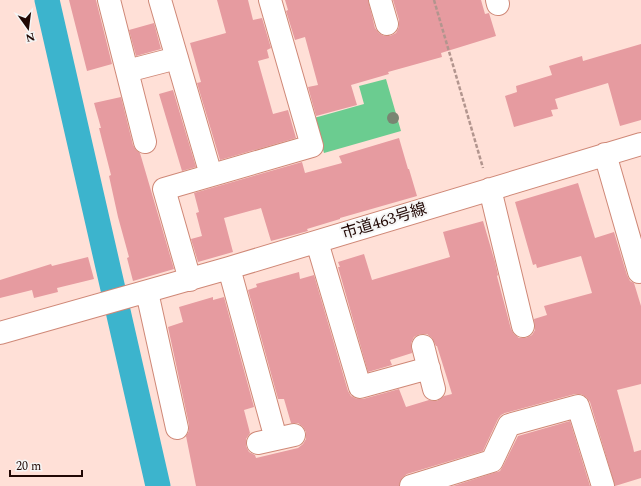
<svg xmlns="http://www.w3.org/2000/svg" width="641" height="486" font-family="Spectral,'Noto Sans JP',serif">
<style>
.park{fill:#6bcc90}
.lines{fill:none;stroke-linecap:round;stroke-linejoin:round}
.canal{stroke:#3cb4cd;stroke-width:25}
.building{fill:#e69ba0}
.minor-casing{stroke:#cf8877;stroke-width:24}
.path{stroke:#b2958e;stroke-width:2.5;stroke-dasharray:4 2;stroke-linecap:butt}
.minor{stroke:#fff;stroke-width:22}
.tree{fill:#798572}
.labels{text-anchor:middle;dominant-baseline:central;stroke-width:4;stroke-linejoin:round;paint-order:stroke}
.street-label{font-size:16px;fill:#210804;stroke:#f5f5f5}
</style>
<rect width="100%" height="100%" fill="#ffe0d7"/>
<path class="park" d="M386,79L401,131L324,153L314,118L364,104L359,86Z"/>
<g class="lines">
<path class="canal" d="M47,0L158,486"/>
</g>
<path class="building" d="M69,0H96L112,64L87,71Z
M217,0H248L253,20L262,18L271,48L267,50L269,58L258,61L273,114L288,110L296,138L220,160L197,83L201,82L190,43L226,33Z
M285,0H368L375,28L379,33L384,36H390L396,33L399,27V20L393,0H481L485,14L489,13L496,36L441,53L442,57L388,72L389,74L351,85L357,105L316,116L308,87L318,85L305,37L295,40L286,11L288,10Z
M154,23L161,49L136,56L129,30Z
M641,44V120L620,126L608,83L555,99L558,109L551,110L553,116L514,127L505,96L517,92L516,86L552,75L549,66L582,56L583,61Z
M173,90L196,167L182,171L159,94Z
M121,97L133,145L136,150L140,153L174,269L133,281L127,258L129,257L118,217L109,176L111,175L99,128H101L94,103Z
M399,138L408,169H409L417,196L340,218V219L307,229L308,231L271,241L261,208L224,218L233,252L198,262L191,239L202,236L196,213L199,212L194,193L302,162L305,173L342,163L339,156Z
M578,183L595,238L614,232L627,275L630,281L634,283L641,306V384L617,390L633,447L634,452L641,450V478L615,486L590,402L586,397L581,394H575L505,413L501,415L498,419L483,451L407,474L402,478L399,486H196L186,436L189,431V425L168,327L183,322L179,307L213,297V300L224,297L254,407L244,410L250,433L246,439V446L249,452L255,455L256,458L298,448L303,444L306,439V432L303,427L298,423H291L284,399H278L248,290L257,287L256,284L299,272L300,279L314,275L348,391L351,396L357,399H363L399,389L406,407L429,400L437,401L444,396L452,394L437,346H436L432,338L427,334H420L414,337L411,343L412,353L390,360L392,365L368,372L338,267H340L338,262L364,254L372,280L450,257L443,232L483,221L495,262L498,275L497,276L511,329L514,334L519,338H526L532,335L535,330L534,319L547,315L544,306L592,293L581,256L537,268L536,264L533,265L515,202Z
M88,257L94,279L57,288L58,292L34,298L32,290L0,298V280L51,264L52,266Z
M570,421L590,486H453L500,471L503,466L518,436Z"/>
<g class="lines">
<defs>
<path id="minor" d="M109,0L145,142
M160,0L211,175
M380,0L387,24
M497,0L498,4
M127,71L177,58
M605,154L639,272
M490,189L523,326
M317,242L360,387L429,368
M229,268L276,439L294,435
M190,280L164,189L312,146L270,0
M147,292L177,428
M0,333L229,268L641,144
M423,346L434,389
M258,443L276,439
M411,486L492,461L509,425L578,406L603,486"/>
</defs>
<use href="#minor" class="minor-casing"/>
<path class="path" d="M434,0L483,168"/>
<use href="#minor" class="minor"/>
</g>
<circle class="tree" cx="393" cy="118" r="6"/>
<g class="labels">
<g class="street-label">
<text transform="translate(384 221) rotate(-17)">市道463号線</text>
</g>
</g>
<g transform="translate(28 28) rotate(166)" stroke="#f5f5f5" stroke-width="3" paint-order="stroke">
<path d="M0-3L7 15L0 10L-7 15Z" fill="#210804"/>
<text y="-6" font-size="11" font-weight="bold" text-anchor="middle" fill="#210804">N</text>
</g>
<path d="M10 470v6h72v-6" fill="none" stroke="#210804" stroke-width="2"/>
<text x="16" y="470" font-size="12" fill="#210804" stroke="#f5f5f5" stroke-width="3" paint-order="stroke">20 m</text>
</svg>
